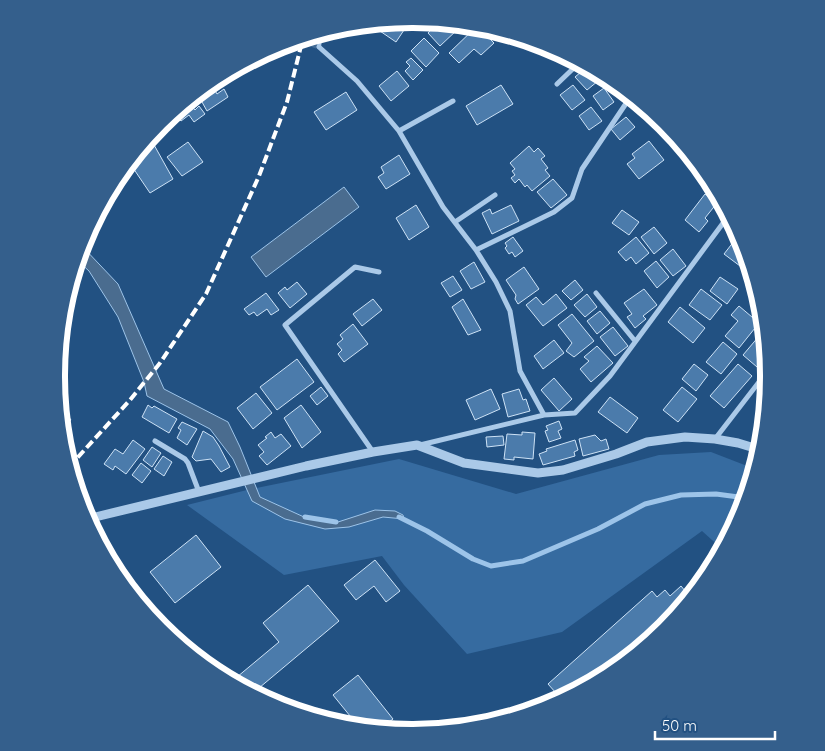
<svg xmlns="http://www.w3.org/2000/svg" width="825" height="751" font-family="Quicksand,sans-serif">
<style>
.green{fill:#366ba0}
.water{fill:#4a6c8f;stroke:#9dc4e9}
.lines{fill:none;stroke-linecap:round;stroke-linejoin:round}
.stream{stroke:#9dc4e9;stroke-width:5}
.building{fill:#4b7bab;stroke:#cde2f6}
.minor-tunnel{stroke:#436b95;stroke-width:5;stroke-dasharray:5 2.5;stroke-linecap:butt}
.service{stroke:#aac9e8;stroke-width:4}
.minor{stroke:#aac9e8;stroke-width:5}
.tertiary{stroke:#aac9e8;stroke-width:9}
.rail{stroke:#fff;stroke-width:4;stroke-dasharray:9 4;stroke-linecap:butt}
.rim{fill:none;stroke:#fff;stroke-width:6}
</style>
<rect width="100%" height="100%" fill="#225182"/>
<path class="green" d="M711,452L755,469L742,512L722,549L702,531L562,632L467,654L404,585L382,556L284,575L187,505L247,490L399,459L516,494L659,455Z"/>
<path class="water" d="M344,187L359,207L266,277L251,257Z
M81,245L118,284L164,389L228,422L240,447L260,497L304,517L338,522L375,510L395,511L403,515L404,519L383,517L349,527L325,529L285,519L252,501L233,459L210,429L147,396L144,382L118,317L89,271L77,260Z"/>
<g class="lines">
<path class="stream" d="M305,517L336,522
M399,517L427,531L473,559L491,566L523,561L598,529L645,504L681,495L716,494L746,498"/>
</g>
<path class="building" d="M402,20L408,24L396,42L377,29L382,22Z
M439,21L452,23L458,29L440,46L428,33Z
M477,26L494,43L481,55L474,49L459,63L449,53Z
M424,38L439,53L426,67L411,51Z
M411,58L423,70L413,80L405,71L410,66L406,62Z
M587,67L598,81L587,90L575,77Z
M397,71L409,86L391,101L379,86Z
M211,83L217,94L224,89L228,97L207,111L197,93Z
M501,85L513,104L477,125L466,106Z
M573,85L585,100L572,110L560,95Z
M604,88L614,102L603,110L593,96Z
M346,92L357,110L326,130L314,112Z
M188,101L195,110L199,106L205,114L194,122L189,115L181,121L174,112L173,113Z
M591,107L602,121L589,130L579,116Z
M626,117L635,127L620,140L611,129Z
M649,141L664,160L639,179L627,164L635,158L632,154Z
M188,142L203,162L182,176L167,157Z
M153,143L173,179L150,193L129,162L143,145L147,148Z
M529,146L534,152L538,148L545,156L541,159L548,168L545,170L550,176L532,191L527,185L525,187L519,179L515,183L511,178L515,175L512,171L515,169L510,163Z
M399,155L410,174L386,189L378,177L384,173L381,167Z
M553,179L567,195L551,208L537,192Z
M705,194L717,203L705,218L708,221L699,232L685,220Z
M416,205L429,227L409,240L396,218Z
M511,205L519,221L492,234L482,213L490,209L492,214Z
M622,210L639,222L629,235L612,223Z
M654,227L667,243L654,254L641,237Z
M738,236L742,239L749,262L744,269L724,254Z
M513,237L523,251L515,257L512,252L509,254L505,248L507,246L505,243Z
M636,237L649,253L636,264L631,257L626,261L618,252Z
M673,249L686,266L673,276L660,260Z
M656,261L669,277L657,288L644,271Z
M474,262L485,282L471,289L460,271Z
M524,267L539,289L518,304L515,299L516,295L506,280Z
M453,276L462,290L450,297L441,283Z
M720,277L738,289L727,304L710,291Z
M575,280L583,290L571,300L562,291Z
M297,282L307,294L290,308L278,293L285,287L287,290Z
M644,289L657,305L643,316L646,319L635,328L627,317L632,314L624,303Z
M701,289L722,305L710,320L689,305Z
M266,293L279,310L271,315L267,309L257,316L254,312L249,315L244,309Z
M556,294L567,308L543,326L526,305L536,297L543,305Z
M587,294L597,307L585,317L574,305Z
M373,299L382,310L362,326L353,314Z
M463,299L481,330L468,335L452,307Z
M739,306L759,323L739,348L725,336L738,321L731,315Z
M680,307L705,328L693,343L668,322Z
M600,311L610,323L597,334L587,321Z
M572,314L594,341L574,357L566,351L572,343L558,325Z
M353,324L368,344L344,362L338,354L342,350L337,344L343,339L340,335Z
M613,327L628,346L615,356L600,337Z
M765,329L767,355L757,367L743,355Z
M554,340L564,353L543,369L534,356Z
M723,342L737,354L721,374L706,362Z
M597,346L613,363L591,382L580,369L589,361L584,357Z
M297,359L314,382L277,410L260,387Z
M694,364L708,375L696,391L682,379Z
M738,364L752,376L724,408L710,396Z
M554,378L572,399L559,411L541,390Z
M321,387L328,396L317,405L310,396Z
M682,387L697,399L678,422L663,410Z
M491,389L500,409L475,420L466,400Z
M519,389L523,400L526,399L530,411L508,417L502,394Z
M256,393L272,413L253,429L237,408Z
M610,397L638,418L627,433L598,412Z
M58,403L71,420L61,428Z
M148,405L152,408L154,406L177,419L169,433L142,417Z
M301,405L321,432L302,448L284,418Z
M559,421L562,429L558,431L561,438L549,442L545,431L548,430L546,426Z
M182,422L197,429L187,445L177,438L181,430L178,428Z
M67,429L72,435L63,442L61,433Z
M203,431L213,437L219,446L230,467L221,472L211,459L196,461L192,457Z
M271,432L275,438L281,434L291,446L267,465L259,456L264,452L258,445L267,438L265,437Z
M522,432L535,433L533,459L514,457V460L504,459L507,434L522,435Z
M595,435L601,441L606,439L609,449L583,456L579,439Z
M503,436L504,445L487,447L486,437Z
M133,440L145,449L126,474L115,466L113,470L104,464L115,449L123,454Z
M575,440L578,450L574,452L575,456L543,465L539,454L547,451L546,449Z
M152,447L161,453L152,467L143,460Z
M163,456L172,462L164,476L154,469Z
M141,463L151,471L142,483L132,475Z
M196,535L221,567L175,603L150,572Z
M375,560L400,591L386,602L374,586L356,600L344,585Z
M708,570L710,572L709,574L698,588L693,583Z
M308,585L339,621L253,693L249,691L237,677L279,642L263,623Z
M681,586L690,597L665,628L610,672L549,705L539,708L556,693L548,684L652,591L657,597L665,590L670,596Z
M358,675L393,719L380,729L359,727L333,695Z"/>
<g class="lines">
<path class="minor-tunnel" d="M298,39L319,47"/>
<path class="service" d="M319,47L321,32"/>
<path class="minor" d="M319,47L357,81L399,131L443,207L476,250L496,282L510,311L520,371L544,415L420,445
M557,84L580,62
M399,131L453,101
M455,222L495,195
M476,250L554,212L572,198L582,169L631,96
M596,293L635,341
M544,415L575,413L610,376L729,215
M715,439L769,369
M155,441L185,459L188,463L199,492
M373,452L285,325L355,267L379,272"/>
<path class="tertiary" d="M87,519L306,466L373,452L417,445L464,463L538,473L563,470L616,454L647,442L685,437L715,439L738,443L761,450"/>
<path class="rail" d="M69,467L130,400L160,363L206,294L259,176L287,102L303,38"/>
</g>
<path d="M0 0H825V751H0ZM412 28H413A347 347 0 0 1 760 375V377A347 347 0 0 1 413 724H412A347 347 0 0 1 65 377V375A347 347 0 0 1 412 28Z" fill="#345f8c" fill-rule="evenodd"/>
<path class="rim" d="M412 28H413A347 347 0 0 1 760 375V377A347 347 0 0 1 413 724H412A347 347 0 0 1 65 377V375A347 347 0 0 1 412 28Z"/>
<path d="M655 731v8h120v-8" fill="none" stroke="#ffffff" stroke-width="2.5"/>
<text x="662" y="731" font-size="15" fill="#ffffff" stroke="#225182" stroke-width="4" paint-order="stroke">50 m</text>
</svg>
